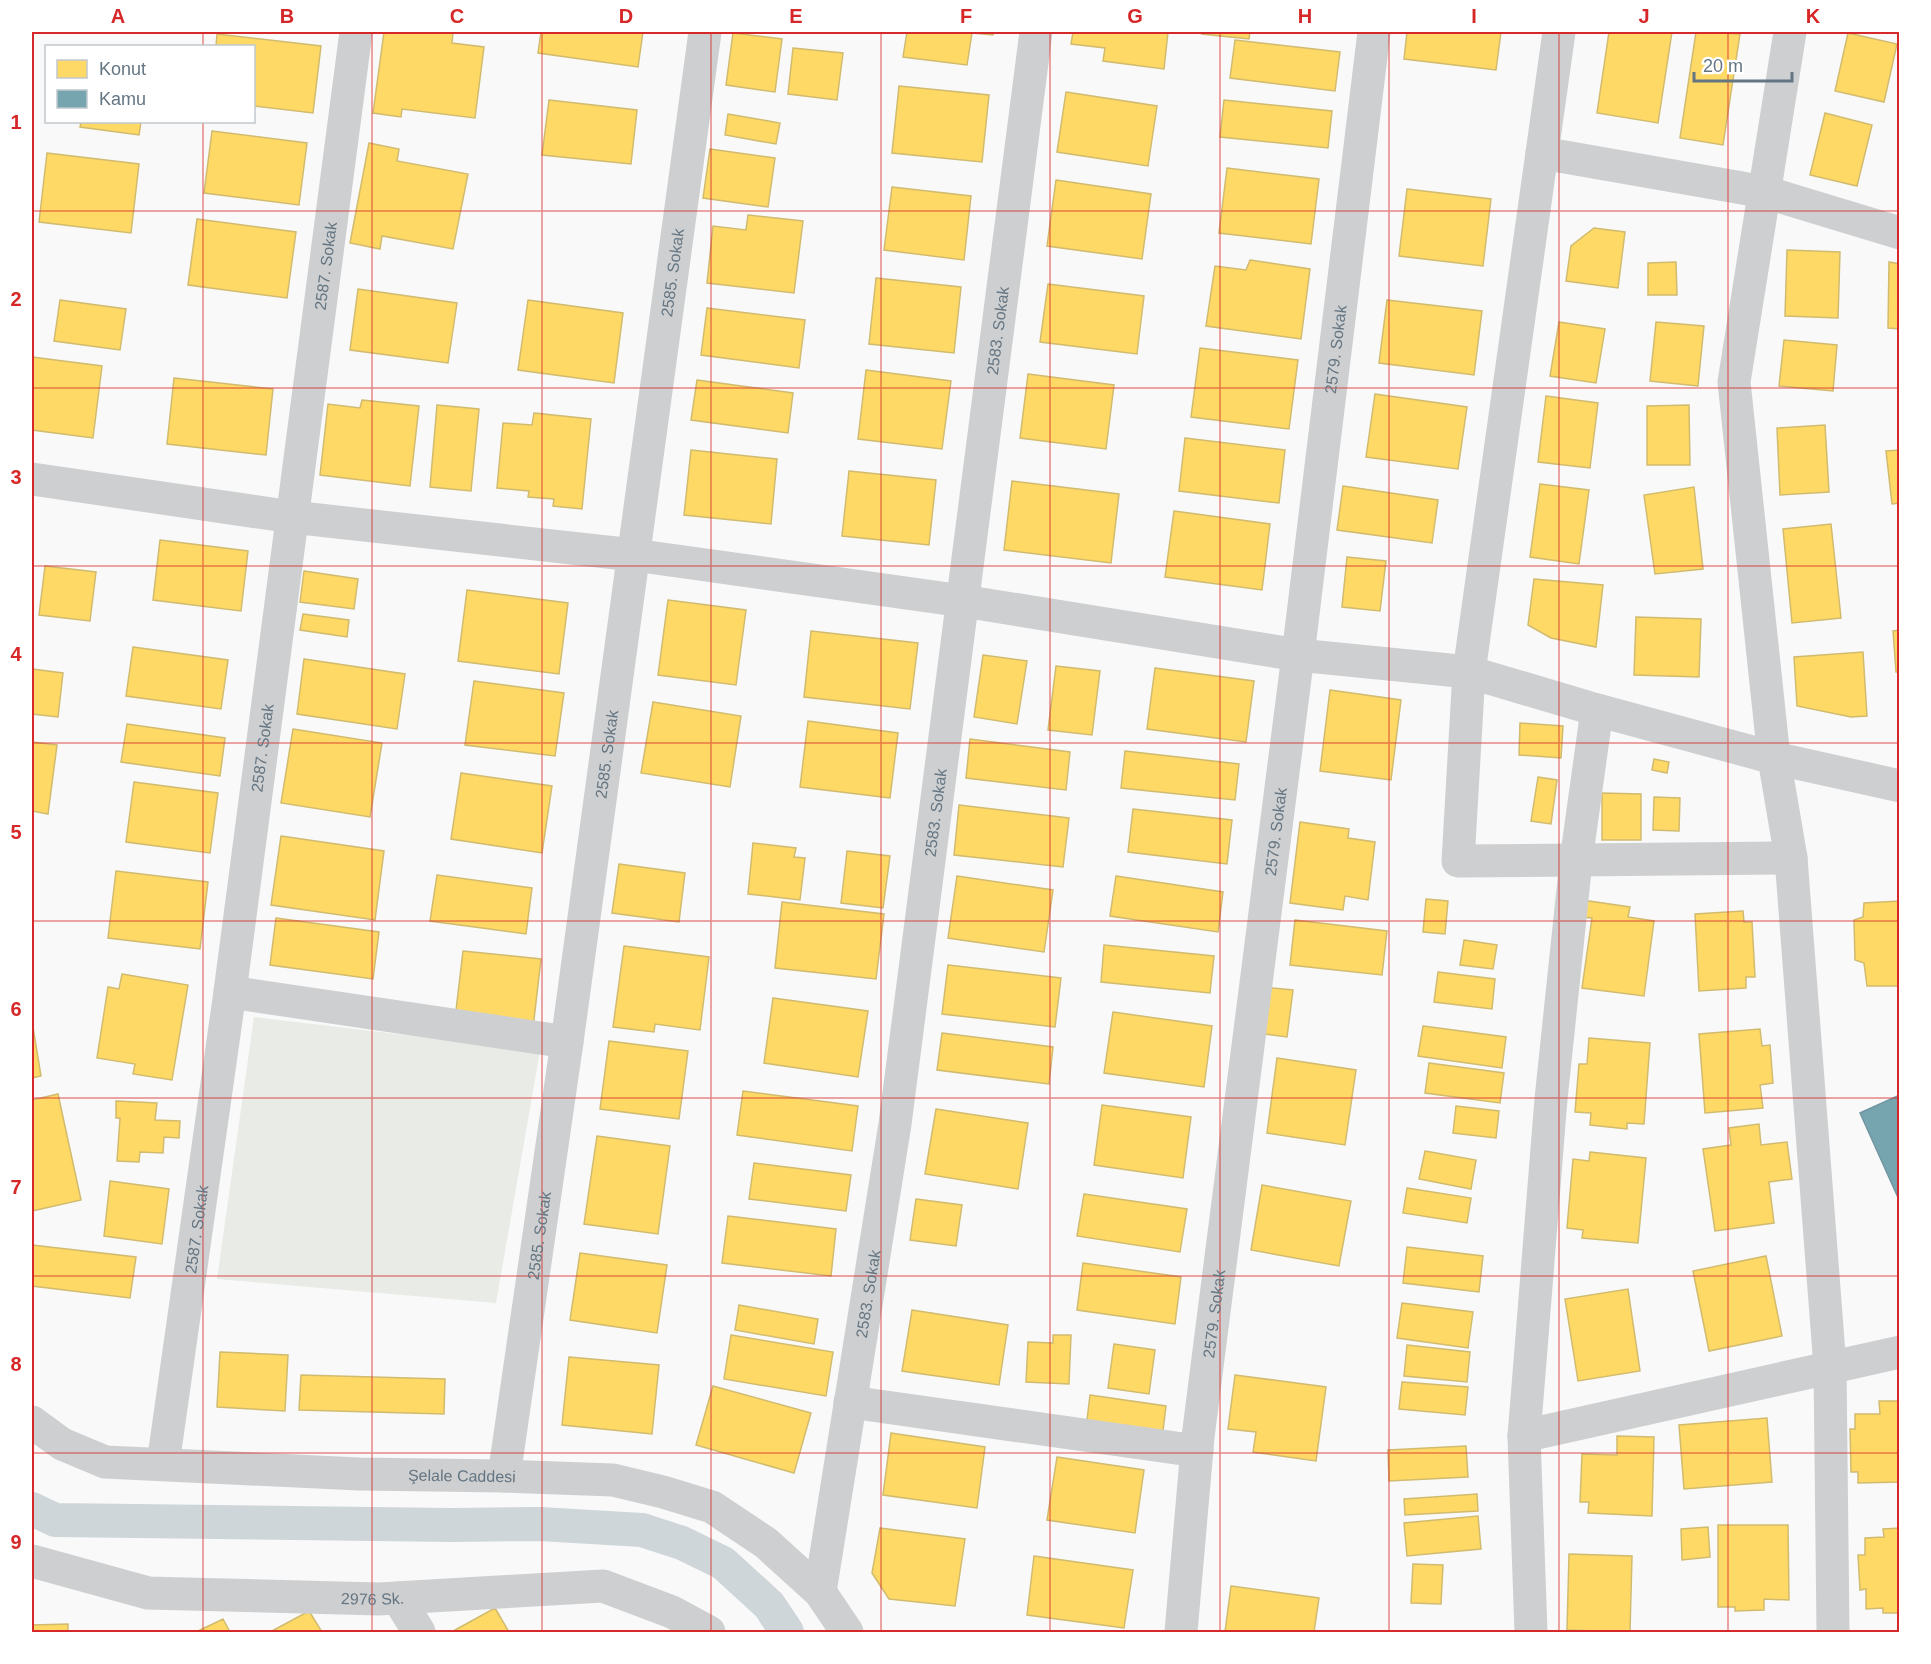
<svg xmlns="http://www.w3.org/2000/svg" width="1931" height="1664" font-family="Arial,sans-serif">
<style>
.green{fill:#e8ebe6}
.homes{fill:#ffd966;stroke:#d1bb6f;stroke-width:1.5}
.public{fill:#76a5af;stroke:#7197a2;stroke-width:1.5}
.lines{fill:none;stroke-linecap:round;stroke-linejoin:round}
.canal{stroke:#ced6d9;stroke-width:34}
.minor{stroke:#cecfd0;stroke-width:33}
.grid{fill:none;stroke:#d62828;stroke-width:1.5;stroke-opacity:0.55}
.labels{text-anchor:middle;dominant-baseline:central;stroke-width:6;stroke-linejoin:round;paint-order:stroke}
.street-label{font-size:16px;fill:#657683;stroke:#fff}
.neatline{fill:none;stroke:#d62828;stroke-width:2}
.grid-label{font-size:20px;text-anchor:middle;font-weight:bold;fill:#d62828}
</style>
<rect width="100%" height="100%" fill="#f9f9f9"/>
<path class="green" d="M254,1017L540,1051L496,1303L217,1279Z"/>
<path class="homes" d="M384,32H453L452,43L484,47L475,118L402,109L401,117L373,113Z
M541,32H643L638,67L538,53Z
M907,32H994L993,35L972,33L967,65L903,57Z
M1073,32H1168L1164,69L1103,61L1105,48L1071,44Z
M1203,32H1250L1249,39L1202,34Z
M1407,32H1501L1496,70L1404,59Z
M1609,32H1672L1658,123L1597,113Z
M1696,32L1740,34L1723,145L1680,138Z
M733,33L782,39L775,92L726,85Z
M1848,33L1897,44L1884,102L1835,91Z
M217,34L321,46L313,113L254,106V46H216Z
M1235,40L1340,52L1335,91L1230,78Z
M793,48L843,53L837,100L788,94Z
M899,86L989,95L982,162L892,153Z
M1066,92L1157,106L1148,166L1057,152Z
M549,100L637,110L631,164L542,155Z
M1224,100L1332,111L1328,148L1220,137Z
M1825,113L1872,125L1857,186L1810,175Z
M728,114L780,123L776,144L725,135Z
M81,122H141L139,135L80,127Z
M212,131L307,143L299,205L204,193Z
M369,143L399,149L397,161L468,174L453,249L382,236L380,249L350,243Z
M710,149L775,158L768,207L703,198Z
M47,153L139,164L131,233L39,222Z
M1227,168L1319,179L1311,244L1219,233Z
M1056,180L1151,194L1142,259L1047,246Z
M892,187L971,196L964,260L884,250Z
M1407,189L1491,199L1483,266L1399,256Z
M748,215L803,221L794,293L707,283L713,226L746,230Z
M197,219L296,232L287,298L188,285Z
M1594,228L1625,232L1618,288L1566,281L1571,246Z
M1787,250L1840,252L1838,318L1785,316Z
M1250,260L1310,269L1301,339L1206,326L1215,266L1246,270Z
M1676,262L1677,295H1648V263Z
M1889,262L1900,264V329L1888,328Z
M876,278L961,287L954,353L869,344Z
M1048,284L1144,296L1137,354L1040,342Z
M358,289L457,303L448,363L350,350Z
M60,300L126,309L120,350L54,341Z
M528,300L623,313L614,383L518,370Z
M1387,300L1482,311L1474,375L1379,363Z
M707,308L805,320L799,368L701,355Z
M1559,322L1605,329L1596,383L1550,376Z
M1656,322L1704,326L1698,386L1650,381Z
M1784,340L1837,345L1833,391L1779,386Z
M1200,348L1298,360L1289,429L1191,417Z
M32,357L102,366L93,438L32,430Z
M866,370L951,381L942,449L858,439Z
M1028,374L1114,385L1106,449L1020,438Z
M174,378L273,389L266,455L167,444Z
M697,380L793,393L788,433L691,420Z
M1375,394L1467,407L1458,469L1366,457Z
M1546,396L1598,403L1590,468L1538,462Z
M362,400L419,406L410,486L320,475L328,404L360,408Z
M437,405L479,409L471,491L430,487Z
M1689,405L1690,465H1647V406Z
M534,413L591,419L582,509L553,506L554,499L528,497L529,491L497,488L503,423L532,425Z
M1825,425L1829,492L1780,495L1777,428Z
M1185,438L1285,450L1279,503L1179,491Z
M691,450L777,459L771,524L684,515Z
M1900,450V503L1892,504L1886,451Z
M849,471L936,480L929,545L842,536Z
M1012,481L1119,494L1111,563L1004,550Z
M1540,484L1589,490L1579,564L1530,557Z
M1343,486L1438,500L1432,543L1337,530Z
M1694,487L1703,569L1655,574L1644,495Z
M1174,511L1270,524L1262,590L1165,577Z
M1831,524L1841,618L1792,623L1783,529Z
M160,540L248,551L241,611L153,600Z
M1347,557L1386,561L1380,611L1342,607Z
M45,566L96,572L90,621L39,615Z
M304,571L358,579L354,609L300,602Z
M1534,579L1603,585L1596,647L1551,638L1528,625Z
M467,590L568,603L559,674L458,661Z
M668,600L746,610L736,685L658,675Z
M303,614L349,620L347,637L300,630Z
M1636,617L1701,619L1699,677L1634,675Z
M1900,630V672H1896L1893,631Z
M811,631L918,643L910,709L804,697Z
M133,647L228,660L221,709L126,696Z
M1863,652L1867,716L1851,717L1797,706L1794,657Z
M983,655L1027,661L1017,724L974,717Z
M304,659L405,674L397,729L297,714Z
M1056,666L1100,671L1092,735L1048,730Z
M1155,668L1254,681L1246,742L1147,729Z
M32,669L63,673L58,717L32,714Z
M474,681L564,693L555,756L465,745Z
M1330,690L1401,700L1391,780L1320,771Z
M653,702L741,716L730,787L641,773Z
M808,721L898,733L890,798L800,787Z
M1520,723L1563,726L1561,758L1519,755Z
M127,724L225,738L220,776L121,762Z
M293,729L382,743L370,817L281,803Z
M970,739L1070,752L1066,790L966,778Z
M32,742L57,745L48,814L32,811Z
M1125,751L1239,764L1235,800L1121,788Z
M1654,759L1669,762L1667,773L1652,770Z
M461,773L552,786L542,853L451,839Z
M1538,777L1557,780L1551,824L1531,821Z
M134,782L218,793L210,853L126,842Z
M1602,793L1641,794V840H1602Z
M1654,797L1680,798L1679,831L1653,830Z
M959,805L1069,818L1063,867L954,855Z
M1133,809L1232,820L1227,864L1128,852Z
M1300,822L1349,829L1348,838L1375,842L1368,900L1345,896L1343,910L1290,903Z
M281,836L384,851L375,920L271,905Z
M753,843L796,848L794,857L805,858L800,900L748,894Z
M847,851L890,856L883,908L841,903Z
M619,864L685,873L679,922L612,913Z
M116,871L208,882L200,949L108,938Z
M437,875L532,888L526,934L430,921Z
M957,876L1053,890L1044,952L948,938Z
M1116,876L1223,892L1218,932L1110,916Z
M1426,899L1448,901L1445,934L1423,932Z
M1582,900L1630,907L1628,917L1654,921L1644,996L1582,988L1592,918L1580,917Z
M1900,901V986H1867L1864,963L1855,960L1854,920L1863,917L1864,903Z
M782,902L884,914L876,979L775,968Z
M1743,911L1744,922H1752L1755,977H1746V988L1699,991L1695,914Z
M276,918L379,932L373,979L270,965Z
M1295,920L1387,931L1382,975L1290,965Z
M1464,940L1497,945L1493,969L1460,965Z
M1104,945L1214,956L1210,993L1101,982Z
M624,946L709,957L700,1030L655,1024L654,1032L613,1027Z
M463,951L541,959L533,1028L455,1019Z
M948,965L1061,978L1055,1027L942,1014Z
M1438,972L1495,979L1492,1009L1434,1002Z
M122,974L188,985L172,1080L133,1074L135,1064L97,1058L108,987L119,989Z
M1263,987L1293,990L1287,1037L1257,1033Z
M773,998L868,1011L858,1077L764,1063Z
M1113,1012L1212,1026L1204,1087L1104,1073Z
M32,1021L41,1076L32,1078Z
M1423,1026L1506,1037L1502,1068L1418,1056Z
M1760,1029L1762,1046L1770,1045L1773,1083L1760,1085L1763,1108L1705,1113L1699,1034Z
M942,1033L1053,1047L1049,1084L937,1070Z
M1589,1038L1650,1043L1644,1124L1627,1123V1129L1590,1125L1591,1113L1575,1112L1579,1064H1587Z
M609,1041L688,1051L679,1119L600,1109Z
M1277,1058L1356,1070L1345,1145L1267,1133Z
M1429,1063L1504,1073L1500,1103L1425,1093Z
M743,1091L858,1106L852,1151L737,1135Z
M58,1094L81,1200L32,1211V1100Z
M116,1101L157,1103L155,1120L180,1121L179,1138L164,1137L163,1153L140,1152L139,1162L117,1161L120,1118H116Z
M1102,1105L1191,1117L1183,1178L1094,1165Z
M1456,1106L1499,1111L1496,1138L1453,1133Z
M936,1109L1028,1123L1018,1189L925,1174Z
M1759,1124L1761,1145L1787,1142L1792,1179L1769,1182L1774,1223L1715,1231L1703,1149L1731,1145L1729,1128Z
M597,1136L670,1146L658,1234L584,1224Z
M1425,1151L1476,1160L1471,1189L1419,1179Z
M1590,1152L1646,1158L1638,1243L1582,1238L1583,1230L1567,1228L1573,1159L1589,1161Z
M754,1163L851,1175L846,1211L749,1199Z
M110,1181L169,1189L162,1244L104,1236Z
M1262,1185L1351,1201L1339,1266L1251,1250Z
M1407,1188L1471,1198L1467,1223L1403,1213Z
M1084,1194L1187,1209L1180,1252L1077,1236Z
M916,1199L962,1205L956,1246L910,1240Z
M728,1216L836,1229L831,1276L722,1263Z
M32,1245L136,1257L130,1298L32,1286Z
M1407,1247L1483,1256L1479,1292L1403,1283Z
M580,1253L667,1265L657,1333L570,1320Z
M1766,1256L1782,1336L1709,1351L1693,1271Z
M1083,1263L1181,1277L1175,1324L1077,1310Z
M1628,1289L1640,1371L1578,1381L1565,1299Z
M1402,1303L1473,1312L1468,1348L1397,1338Z
M739,1305L818,1319L814,1344L735,1330Z
M912,1310L1008,1325L999,1385L902,1371Z
M731,1335L833,1352L826,1396L724,1379Z
M1053,1335H1071L1069,1384L1026,1382L1028,1342L1053,1343Z
M1114,1344L1155,1350L1149,1394L1108,1388Z
M1407,1345L1470,1352L1467,1382L1404,1376Z
M220,1352L288,1355L285,1411L217,1407Z
M569,1357L659,1365L652,1434L562,1425Z
M301,1375L445,1379L444,1414L299,1410Z
M1235,1375L1326,1387L1316,1461L1253,1452L1256,1432L1228,1429Z
M1402,1382L1468,1387L1465,1415L1399,1409Z
M713,1386L811,1413L794,1473L696,1445Z
M1090,1395L1166,1406L1162,1439L1086,1428Z
M1879,1401H1900V1482L1858,1483V1472H1851L1850,1429H1855V1414H1880Z
M1767,1418L1772,1482L1684,1489L1679,1425Z
M891,1433L985,1447L977,1508L883,1495Z
M1617,1436L1654,1437L1652,1516L1588,1513L1589,1502H1580L1582,1454L1617,1455Z
M1466,1446L1468,1477L1389,1481L1388,1450Z
M1057,1457L1144,1470L1135,1533L1047,1520Z
M1477,1494L1478,1511L1405,1515L1404,1499Z
M1478,1516L1481,1549L1407,1556L1404,1523Z
M1718,1525H1788L1789,1600L1764,1599V1610L1735,1611V1607H1718Z
M1708,1527L1710,1557L1682,1560L1681,1529Z
M880,1528L965,1539L955,1606L889,1599L872,1573Z
M1900,1528V1613H1883V1608L1866,1609V1589L1860,1590L1858,1555H1865V1538L1884,1537L1883,1529Z
M1569,1554L1632,1556L1630,1632L1567,1630Z
M1034,1556L1133,1570L1124,1628L1027,1615Z
M1413,1564L1443,1565L1441,1604L1411,1603Z
M1231,1586L1319,1598L1314,1632H1225Z
M495,1608L509,1632H457L455,1630Z
M309,1611L322,1632H273L272,1631Z
M223,1619L230,1632H196Z
M68,1624V1632H32V1625Z"/>
<path class="public" d="M1900,1095V1202L1860,1113Z"/>
<g class="lines">
<path class="canal" d="M32,1509L55,1520L452,1525L540,1524L642,1530L682,1543L723,1563L769,1605L787,1632"/>
<g class="minor">
<path d="M1559,32L1469,672L1458,861L1791,858"/>
<path d="M1790,32L1734,382L1774,758L1791,858L1830,1367L1833,1632"/>
<path d="M1542,153L1765,192L1900,233"/>
<path d="M32,479L292,517L634,555L963,601L1298,655L1469,672L1597,710L1774,758L1900,786"/>
<path d="M230,992L567,1042"/>
<path d="M850,1402L1197,1451"/>
<path id="s1" d="M32,1422L62,1444L105,1462L359,1474L504,1476L613,1480L663,1492L712,1507L766,1543L820,1592L847,1632"/>
<path d="M1524,1436L1900,1352"/>
<path id="s2" d="M163,1464L230,992L356,32"/>
<path id="s3" d="M504,1476L567,1042L705,32"/>
<path id="s4" d="M32,1561L148,1593L379,1599L603,1586L672,1612L709,1632"/>
<path id="s5" d="M820,1592L895,1124L1036,32"/>
<path d="M398,1598L419,1632"/>
<path id="s6" d="M1181,1632L1198,1437L1298,655L1374,32"/>
<path d="M1531,1632L1524,1436L1551,1099L1576,861L1597,710"/>
</g>
</g>
<path class="grid" d="M203,32V46M372,32V1632M542,32V1632M711,32V1632M881,32V1632M1050,32V1632M1220,32V1632M1389,32V1632M1559,32V1632M1728,32V1632M203,122V1632M32,211H1900M32,388H1900M32,566H1900M32,743H1900M32,921H1900M32,1098H1900M32,1276H1900M32,1453H1900"/>
<g class="labels">
<g class="street-label">
<text stroke="none"><textPath href="#s2" startOffset="1209">2587. Sokak</textPath></text>
<text stroke="none"><textPath href="#s3" startOffset="1215">2585. Sokak</textPath></text>
<text stroke="none"><textPath href="#s5" startOffset="1274">2583. Sokak</textPath></text>
<text stroke="none"><textPath href="#s6" startOffset="1292">2579. Sokak</textPath></text>
<text stroke="none"><textPath href="#s2" startOffset="723">2587. Sokak</textPath></text>
<text stroke="none"><textPath href="#s3" startOffset="729">2585. Sokak</textPath></text>
<text stroke="none"><textPath href="#s5" startOffset="788">2583. Sokak</textPath></text>
<text stroke="none"><textPath href="#s6" startOffset="806">2579. Sokak</textPath></text>
<text stroke="none"><textPath href="#s2" startOffset="237">2587. Sokak</textPath></text>
<text stroke="none"><textPath href="#s3" startOffset="243">2585. Sokak</textPath></text>
<text stroke="none"><textPath href="#s5" startOffset="302">2583. Sokak</textPath></text>
<text stroke="none"><textPath href="#s6" startOffset="320">2579. Sokak</textPath></text>
<text stroke="none"><textPath href="#s1" startOffset="441">Şelale Caddesi</textPath></text>
<text stroke="none"><textPath href="#s4" startOffset="345">2976 Sk.</textPath></text>
</g>
</g>
<rect width="1931" height="1664" fill="none" stroke="#ffffff" stroke-width="66"/>
<rect x="45" y="45" width="210" height="78" fill="#ffffff" stroke="#c1c8cd" stroke-width="1.5"/>
<rect x="57" y="60" width="30" height="18" fill="#ffd966" stroke="#c1c8cd" stroke-width="1.5"/>
<text x="99" y="75" font-size="18" fill="#657683">Konut</text>
<rect x="57" y="90" width="30" height="18" fill="#76a5af" stroke="#c1c8cd" stroke-width="1.5"/>
<text x="99" y="105" font-size="18" fill="#657683">Kamu</text>
<path d="M1694 72v9h98v-9" fill="none" stroke="#657683" stroke-width="3"/>
<text x="1703" y="72" font-size="18" fill="#657683" stroke="#ffffff" stroke-width="4.5" paint-order="stroke">20 m</text>
<rect x="33" y="33" width="1865" height="1598" class="neatline"/>
<g class="grid-label">
<text x="118" y="23">A</text>
<text x="287" y="23">B</text>
<text x="457" y="23">C</text>
<text x="626" y="23">D</text>
<text x="796" y="23">E</text>
<text x="966" y="23">F</text>
<text x="1135" y="23">G</text>
<text x="1305" y="23">H</text>
<text x="1474" y="23">I</text>
<text x="1644" y="23">J</text>
<text x="1813" y="23">K</text>
<text x="16" y="129">1</text>
<text x="16" y="306">2</text>
<text x="16" y="484">3</text>
<text x="16" y="661">4</text>
<text x="16" y="839">5</text>
<text x="16" y="1016">6</text>
<text x="16" y="1194">7</text>
<text x="16" y="1371">8</text>
<text x="16" y="1549">9</text>
</g>
</svg>
